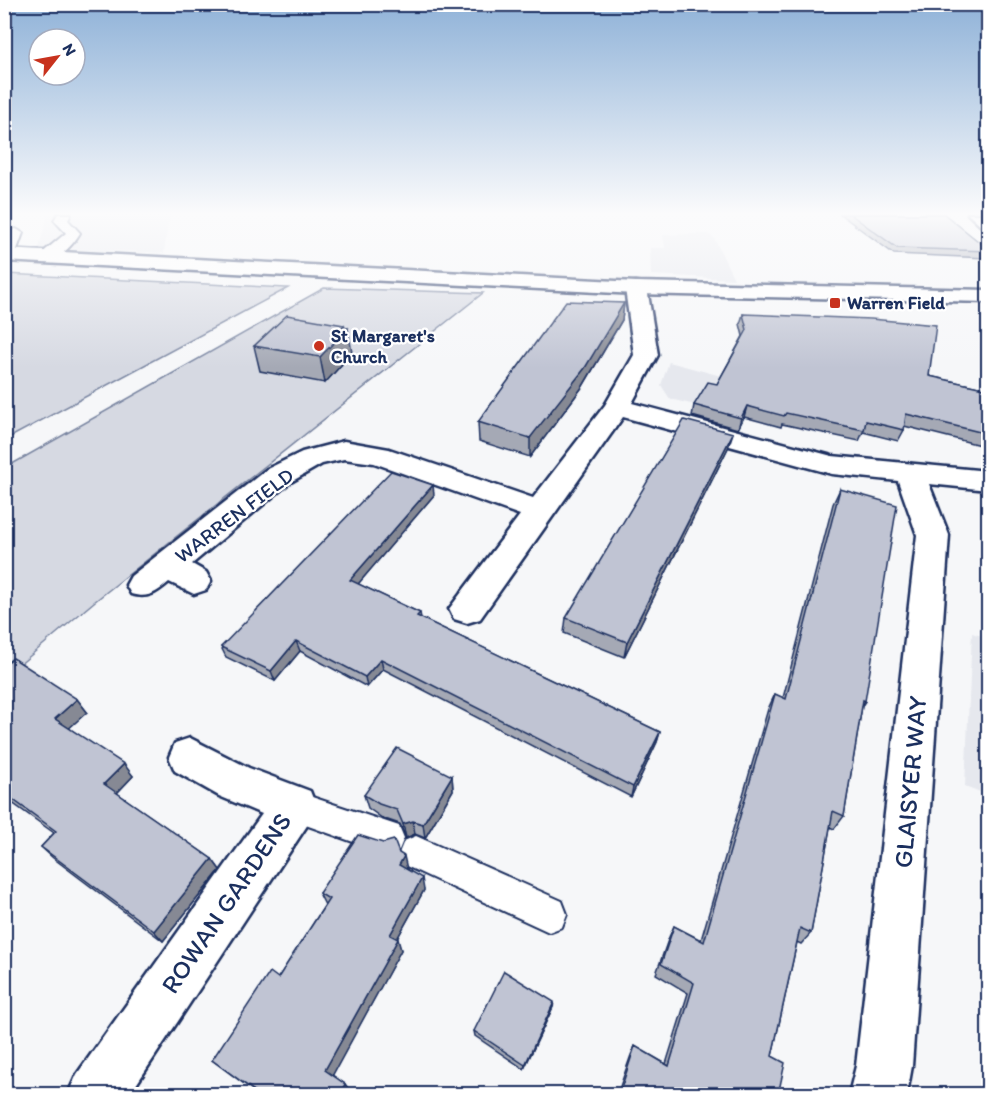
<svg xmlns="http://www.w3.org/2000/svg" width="993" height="1099" font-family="Itim,sans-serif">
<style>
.built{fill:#e6e8ee}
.green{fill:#d6d9e2;stroke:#7884a0;stroke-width:1.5}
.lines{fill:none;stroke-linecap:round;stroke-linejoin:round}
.lane-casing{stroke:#1b2f5e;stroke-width:4}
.street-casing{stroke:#1b2f5e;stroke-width:5}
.primary-casing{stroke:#1b2f5e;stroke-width:5}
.lane{fill:#fff;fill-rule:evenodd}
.street{fill:#fff;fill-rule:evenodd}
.primary{fill:#fff;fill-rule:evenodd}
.wall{fill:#a5a9b5;stroke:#1b2f5e;stroke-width:1.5}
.shaded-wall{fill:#868994;stroke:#1b2f5e;stroke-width:1.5}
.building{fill:#c0c4d3;stroke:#1b2f5e;stroke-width:1.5}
.poi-dot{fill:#c8321e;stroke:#fff;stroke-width:2}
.labels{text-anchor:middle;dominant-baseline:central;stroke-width:4.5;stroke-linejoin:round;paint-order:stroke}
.far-poi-label{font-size:18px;font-weight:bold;fill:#1b2f5e;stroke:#fff;text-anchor:start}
.street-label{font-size:21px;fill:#1b2f5e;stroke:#fff}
.near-street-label{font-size:26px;fill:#1b2f5e;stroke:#fff}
</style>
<rect width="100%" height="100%" fill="#f6f7f9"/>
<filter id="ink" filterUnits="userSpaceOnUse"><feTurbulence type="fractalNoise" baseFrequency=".0167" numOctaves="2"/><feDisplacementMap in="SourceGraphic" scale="12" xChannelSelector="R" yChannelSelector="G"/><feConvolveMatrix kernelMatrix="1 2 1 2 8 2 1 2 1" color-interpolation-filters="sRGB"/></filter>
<g filter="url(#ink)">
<path class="built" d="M48,214H173L168,224L164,253L39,248Z
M692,234H708L714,238L734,279L651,275L650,248H665L663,235Z
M669,362L725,377H804L782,426L670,399L661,385Z
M972,633L988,638V795L965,786Z"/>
<path class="green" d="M5,274L288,288L5,440Z
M324,288L483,293L94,602L5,677V468Z"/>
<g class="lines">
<defs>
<path id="lane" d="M58,214H71L68,220L80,233C73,245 56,264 41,260L39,257L41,254L66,233L54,220Z
M16,229L23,233L15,255L13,258H4C4,248 4,232 16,229Z
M294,791L399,826L404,838L399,850L387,854L283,817L278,806L283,795Z
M416,836L562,901L567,914L562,927L549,932L404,865L399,853L404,841Z"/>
<path id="street" d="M968,214H988V228L982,227Z
M636,282L644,283L647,288L658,355L632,403L832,456L988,471V490L929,484L949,535L912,1066L907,1094H849L856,1066L917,535L898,481L832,474L623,417L480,619L467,623L454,619L449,609L520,515L374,463L344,459L322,464L289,483L192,564L206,572L211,581L206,590L194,594L169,582C156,593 148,599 131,594L126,585L131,576L267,469L302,452L344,441L389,449L533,498L605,405L634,355L625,288L628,283Z
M190,738L249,768L310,791L316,806L310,821L130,1094H68L77,1074L262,814L219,796L175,771L169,757L175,743Z"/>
<path id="primary" d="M4,249L636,282L988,290V302L636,294L4,261Z"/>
</defs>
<use href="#lane" class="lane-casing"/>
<use href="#street" class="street-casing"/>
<use href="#primary" class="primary-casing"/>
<use href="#lane" class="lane"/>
<use href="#street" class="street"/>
<use href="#primary" class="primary"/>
</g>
<path class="wall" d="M840,214H944L988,249V255L987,258L894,254Z
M624,303L622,320L583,386L530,457L479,441L478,422Z
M743,314L929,376L988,389V447L904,426V430L898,441L863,432L859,441L782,424L781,427L744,417L738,429L692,416L694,405L717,384L743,336L740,324Z
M344,325L352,353L325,383L260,371L254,346Z
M728,448L624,657L564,633L566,618Z
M840,489L865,701L862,706L844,816L834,829L830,827L811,933L801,944L797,942L772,1056L778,1095H617L631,1055L635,1046L666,1064L688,993L656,974L669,937L674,926L701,940L768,709L775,694L783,698L833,504Z
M434,495L358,584L420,613L421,618L660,732L657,742L631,797L383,669L367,687L300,651L275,681L226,657L221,647Z
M4,665L77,699L87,712L69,728L133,776L117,793L212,859L220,870L163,941L53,858L41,847L54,833L4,797Z
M988,665V779L985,778L988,667Z
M452,776L453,790L425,838L415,834L406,838L400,824L382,818L368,808L364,795Z
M399,853L406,870L424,890L397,939L401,950L332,1075L345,1084L350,1091L348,1095H259L212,1060L278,978L325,905L319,893Z
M553,1007L524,1069L475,1036L474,1031Z"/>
<path class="shaded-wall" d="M624,303L622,320L583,386L530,457V438Z
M344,325L345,331L348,328L352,353L325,383L320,357Z
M747,406L744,417L738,429L741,418Z
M733,433L728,448L624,657L627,642Z
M433,485L434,495L353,590L350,580Z
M296,641L300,651L275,681L271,671Z
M381,659L383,669L367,687L365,677Z
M77,699L87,712L65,732L55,719Z
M660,732L657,742L631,797L633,787Z
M124,764L133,776L114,796L104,784Z
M452,776L453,790L425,838L423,824Z
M413,821L415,834L406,838L403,824Z
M404,856L407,869L402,878L399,865Z
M212,859L220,870L163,941L154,931Z
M422,878L424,890L393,946L390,935Z
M398,939L401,950L331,1078L325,1070Z
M554,1002L553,1007L524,1069L525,1065Z
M345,1084L350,1091L348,1095H339Z"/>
<path class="building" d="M850,214H944L988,249V251L897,248Z
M566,301L624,303L585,368L530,438L478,422Z
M743,314L871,319L936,325L929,376L988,389V434L906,414L904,430L866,421L864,430L786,413L784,416L747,406L741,418L694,405L708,382L717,384L747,330Z
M287,315L344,325L342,327L348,328L320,357L254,346Z
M684,420L733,433L627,642L566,618Z
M391,471L433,485L350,580L420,613L417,616L660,732L633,787L381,659L365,677L296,641L271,671L221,647Z
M840,489L897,505L865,701L863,700L844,816L833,811L811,933L800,928L772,1056L785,1063L778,1095H619L635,1046L669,1066L694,983L661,964L674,926L704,942L775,694L786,699Z
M13,658L77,699L55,719L124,764L104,784L212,859L154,931L41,847L56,831L4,793V665Z
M397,748L452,776L423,824L413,821L403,824L397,810L379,804L364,795Z
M358,835L383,843L394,840L399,853L404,856L399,865L422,878L390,935L398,939L325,1070L345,1084L339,1095H260L212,1060L270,972L278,978L329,899L319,893Z
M504,971L554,1002L525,1065L474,1031Z"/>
</g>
<linearGradient id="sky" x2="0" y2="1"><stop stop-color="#8fb2d8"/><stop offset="0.58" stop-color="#fbfbfc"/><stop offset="1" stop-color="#fbfbfc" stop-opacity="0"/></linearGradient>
<rect width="993" height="368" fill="url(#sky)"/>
<g class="poi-dot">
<rect x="829" y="297" width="12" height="12" rx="3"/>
<circle cx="319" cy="346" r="6"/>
</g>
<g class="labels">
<g class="far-poi-label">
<text x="847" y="303">Warren Field</text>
<text x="331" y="336">St Margaret's<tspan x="331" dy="21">Church</tspan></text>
</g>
<g class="street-label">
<text transform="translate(234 515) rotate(-37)">WARREN FIELD</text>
</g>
<g class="near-street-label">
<text transform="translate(910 782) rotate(-85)">GLAISYER WAY</text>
<text transform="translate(226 903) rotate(-56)">ROWAN GARDENS</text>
</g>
</g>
<rect width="993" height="1099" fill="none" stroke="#fff" stroke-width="24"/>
<rect x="12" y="12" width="969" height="1075" fill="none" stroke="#1b2f5e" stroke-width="2" filter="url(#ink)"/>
<g transform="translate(57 57) rotate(59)"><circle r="28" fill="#ffffff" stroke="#a4acbf" stroke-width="1.5"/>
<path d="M0-4.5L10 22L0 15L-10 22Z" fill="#c8321e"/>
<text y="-9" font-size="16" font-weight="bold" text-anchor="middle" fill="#1b2f5e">N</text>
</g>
</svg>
